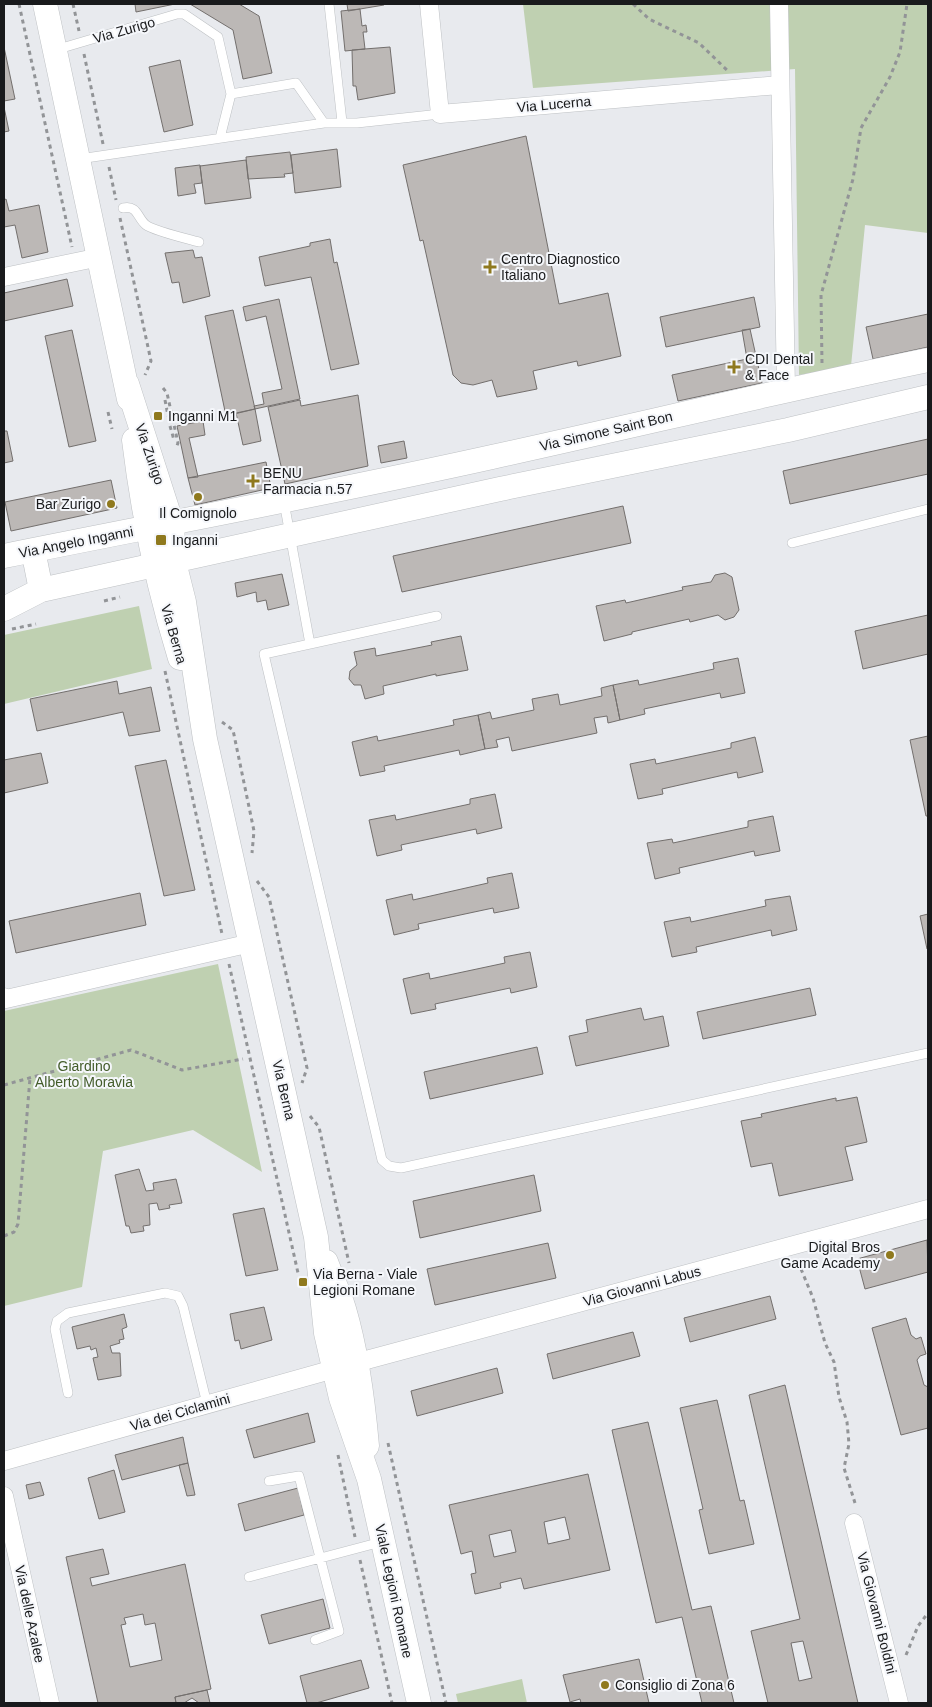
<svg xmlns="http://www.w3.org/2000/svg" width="932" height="1707" font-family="Helvetica,sans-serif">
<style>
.green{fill:#bfd0b1}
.building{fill:#bcb8b6;stroke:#736f6d;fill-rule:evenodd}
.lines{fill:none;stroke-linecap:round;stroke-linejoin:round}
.lane-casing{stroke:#bec1c4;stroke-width:10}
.street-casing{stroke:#bec1c4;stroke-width:19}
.secondary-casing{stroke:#bec1c4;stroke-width:25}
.path{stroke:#929497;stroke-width:3;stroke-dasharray:4 4;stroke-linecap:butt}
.lane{stroke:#fff;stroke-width:9}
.street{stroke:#fff;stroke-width:18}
.secondary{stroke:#fff;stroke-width:24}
.poi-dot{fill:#8f791e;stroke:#f5f7fb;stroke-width:2}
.labels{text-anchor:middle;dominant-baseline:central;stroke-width:4;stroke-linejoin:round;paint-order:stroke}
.street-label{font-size:14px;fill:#191a1c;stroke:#f5f7fb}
.poi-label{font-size:14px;fill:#191a1c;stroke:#f5f7fb;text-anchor:start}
.park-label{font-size:14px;fill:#435c2a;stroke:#f5f7fb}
</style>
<rect width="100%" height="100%" fill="#e8eaee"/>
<path class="green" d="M523,4H928V233L865,225L851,366L799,375L795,69L533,88Z
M139,606L152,669L4,704V635Z
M218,964L262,1172L193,1130L103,1151L82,1287L4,1306V1011Z
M522,1679L527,1703H458L456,1694Z"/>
<path class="building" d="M135,4H175L136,12Z
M190,4H239L259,16L272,73L243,79L233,30Z
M347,4H384V5L348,11Z
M360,9L362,26L366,25L367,32H363L365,49L345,51L341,11Z
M4,47L15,99L4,101Z
M390,47L395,93L358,100L356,86H353L352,50Z
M180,60L193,125L164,132L149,67Z
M4,107L9,131L4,132Z
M526,136L559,304L608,293L621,356L578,366L577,361L533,371L537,389L497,397L492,380L473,385L461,383L453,375L423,240L420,241L403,165Z
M337,149L341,187L295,193L291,155Z
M290,152L293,173L284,174L285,177L248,179L246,157Z
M246,160L251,198L205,204L200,166Z
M200,165L202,183L194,184L196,193L178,196L175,168Z
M6,199L9,211L39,205L48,252L22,258L15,225L4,227V200Z
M330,239L334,263L337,262L359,364L331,370L311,277L265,286L259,257L310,246V243Z
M193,250L195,258L202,257L210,296L183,303L179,282L172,283L165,253Z
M67,279L73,306L4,321V293Z
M754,297L760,327L666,347L660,317Z
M279,299L300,399L255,409L254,406L264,404L262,393L282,389L266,316L246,321L243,307Z
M233,310L255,409L226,416L205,316Z
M928,314V347L873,359L866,327Z
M750,329L762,383L678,401L672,375L747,359L742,330Z
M72,330L96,441L69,447L45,336Z
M358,395L368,466L285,484L268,407L300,400L301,406Z
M255,409L261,441L243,445L236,413Z
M203,421L205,435L189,438L198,477L188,478L177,426Z
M4,431H7L13,461L4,463Z
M928,439V474L790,504L783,471Z
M404,441L407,458L381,463L378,446Z
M266,462L271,488L195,505L188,478Z
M111,480L117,508L11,531L5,502Z
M623,506L631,543L402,592L393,556Z
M725,573L732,577L739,610L734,617L725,620L718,615L690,622L689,619L632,632V634L604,641L596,606L625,600L626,603L683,590L682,587L711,582L715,575Z
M282,574L289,605L268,610L266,600L257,602L256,592L237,597L235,583Z
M928,615V654L863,669L855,631Z
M461,636L468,670L436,676V674L383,686L384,694L365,699L361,685H354L349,679L350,671L357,665L354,652L375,648L376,656L432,645L431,642Z
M738,658L745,693L721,698L720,693L644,709L645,714L620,720L613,685L638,680L639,685L714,669L713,663Z
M117,681L119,694L151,687L160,731L129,736L123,712L37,731L30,699Z
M613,685L620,720L608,723L607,716L594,718L597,733L512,751L509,737L496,740L498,747L485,749L478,715L490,712L492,719L534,710L532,699L558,694L560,705L602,696L601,688Z
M478,715L485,749L460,755L459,750L384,766L385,771L360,776L352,742L377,736L378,741L454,725L453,720Z
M928,736V816H926L910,740Z
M755,737L763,772L738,778L737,772L662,789L663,794L638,799L630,764L655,759L656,764L731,748V743Z
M41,753L48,783L4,793V760Z
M166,760L195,890L164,896L135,766Z
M495,794L502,828L477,834L476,829L401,845L402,850L377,856L369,820L395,815L396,820L470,804V799Z
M773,816L780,851L755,856L754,851L679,868L680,873L655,879L647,843L672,839L673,843L748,827V821Z
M512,873L519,908L494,913L493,908L418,924L419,929L394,935L386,900L412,894L413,900L488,883L487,878Z
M140,893L146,925L16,953L9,921Z
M790,896L797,930L772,936L771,930L696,947L697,952L672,957L664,922L690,917L691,922L766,906L765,900Z
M928,914V949H927L920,916Z
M530,952L537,987L511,993L510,988L435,1004L436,1009L411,1014L403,979L429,973L430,979L505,963L504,957Z
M810,988L816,1015L703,1039L697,1012Z
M641,1008L644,1020L663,1016L669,1046L576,1066L569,1036L588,1032L586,1020Z
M537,1047L543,1074L430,1099L424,1072Z
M857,1097L867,1142L845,1147L853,1180L779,1196L772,1163L751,1167L741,1121L762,1117L761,1114L836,1098V1101Z
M139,1169L146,1191L154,1190L153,1183L176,1179L182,1203L169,1205L170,1208L159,1210L157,1203L149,1204L150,1225L143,1226L144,1231L131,1233L129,1226H126L115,1175Z
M534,1175L541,1211L420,1238L413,1201Z
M264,1208L278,1270L246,1276L233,1214Z
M927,1240L928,1272L865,1289L857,1259Z
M548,1243L556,1278L435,1305L427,1269Z
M770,1296L776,1319L690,1342L684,1318Z
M264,1307L272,1340L241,1349L239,1340L235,1341L230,1314Z
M124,1314L127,1327L122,1329L124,1339L119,1340L120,1343L110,1346L112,1353H120L121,1376L98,1380L93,1358L98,1357L96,1348L91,1350L90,1346L77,1349L72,1327Z
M906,1318L911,1335L916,1339L921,1337L926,1354L920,1356L917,1360L924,1385L928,1387V1428L901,1435L872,1328Z
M633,1332L640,1356L553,1379L547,1354Z
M497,1368L503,1393L417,1416L411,1391Z
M785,1385L819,1532L858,1703H768L751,1631L800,1619L749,1395ZM803,1641L812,1678L799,1681L791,1643Z
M717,1400L740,1501L744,1500L754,1544L709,1554L699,1510L703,1509L680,1408Z
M308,1413L315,1442L254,1458L246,1430Z
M648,1422L692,1610L711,1606L734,1703H702L682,1617L656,1623L612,1430Z
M183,1437L188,1463L122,1480L115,1455Z
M188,1463L195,1495L187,1496L179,1465Z
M114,1470L125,1512L99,1519L88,1478Z
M588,1474L610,1570L524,1589L521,1578L500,1583L501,1588L475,1594L471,1574L476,1573L472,1551L461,1554L449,1505ZM565,1517L570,1539L548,1544L544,1522ZM511,1530L516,1552L494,1557L489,1535Z
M40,1482L44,1495L29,1499L26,1485Z
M298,1488L304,1515L245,1531L238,1504Z
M103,1549L109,1574L90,1578L92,1586L185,1564L211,1689L175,1697L176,1703H98L66,1557ZM143,1614L145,1625L155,1623L162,1660L130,1667L121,1625L126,1624L124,1618Z
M323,1599L330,1628L269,1644L261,1615Z
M639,1659L649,1703H581L580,1699L570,1702L563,1675Z
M361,1660L369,1688L316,1703H307L300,1676Z
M207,1690L210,1703H199L192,1698L184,1703H176L175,1697Z"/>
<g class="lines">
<defs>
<path id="lane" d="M329,4L342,122
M55,50L177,14H184L218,37L231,94L220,138
M231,94L296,83L324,123
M79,159L324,123H357L440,114
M123,208C138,205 137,218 146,225C154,231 188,239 199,242
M284,502L310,644L264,654L382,1160L389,1166L401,1168L928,1053
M792,543L928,509
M310,644L437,616
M68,1393L55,1329L57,1321L68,1313L165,1293L178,1296L183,1306L207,1404
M269,1481L299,1476L339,1631L315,1640
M249,1577L381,1542"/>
<path id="street" d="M429,4L440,114L779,85
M779,4L786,389
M4,277L100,257
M4,997L6,999L251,943
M4,1461L370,1359L928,1209
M4,1496L50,1703
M854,1523L899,1703"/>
<path id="secondary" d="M45,4L129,399
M127,384L172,524L174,562L184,602L205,739L316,1237L326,1333L341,1398L369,1479L419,1703
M134,440C143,514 158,587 180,658
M33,550L41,590
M4,556C167,523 330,493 492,457C638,425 782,390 928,360
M4,609L41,590L500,489L788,430L928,397
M326,1262C332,1278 339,1293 344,1309C357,1353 363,1400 367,1446"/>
</defs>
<use href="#lane" class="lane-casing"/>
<use href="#street" class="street-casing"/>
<use href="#secondary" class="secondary-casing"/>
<path class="path" d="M19,4L72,247
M73,4L79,31
M633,4L649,19L699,43L729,72
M84,54L103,144
M109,167L116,200
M120,218L151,361L145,375
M822,363L821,295L853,179L861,128L890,77L900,52L907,4
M163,388L167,393L178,443L176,448
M165,400L168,416
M108,412L112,429
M170,426L174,440
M104,601L120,597
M12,629L36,624
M165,671L222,934
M222,722L233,730L254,831L252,853
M257,881L269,897L307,1068L302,1083
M229,964L298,1273
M4,1085L131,1050L182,1070L243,1059
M310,1116L319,1127L349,1263
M4,1236L14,1232L18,1224L30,1078
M801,1269L813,1298L825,1343L834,1362L839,1397L847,1422L849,1444L844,1468L855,1503
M388,1443L446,1703
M338,1455L355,1537
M360,1560L392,1703
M906,1655L918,1626L928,1613"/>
<use href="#lane" class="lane"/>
<use href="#street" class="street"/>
<use href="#secondary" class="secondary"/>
</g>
<g class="poi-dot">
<path d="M487.5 259.5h5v5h5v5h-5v5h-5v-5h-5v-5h5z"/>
<path d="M731.5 359.5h5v5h5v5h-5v5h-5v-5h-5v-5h5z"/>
<rect x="153" y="411" width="10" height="10" rx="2.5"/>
<path d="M250.5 473.5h5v5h5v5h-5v5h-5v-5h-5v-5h5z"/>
<circle cx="198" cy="497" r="5"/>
<circle cx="111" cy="504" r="5"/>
<rect x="155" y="534" width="12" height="12" rx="2.5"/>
<circle cx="890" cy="1255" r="5"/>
<rect x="298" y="1277" width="10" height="10" rx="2.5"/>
<circle cx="605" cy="1685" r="5"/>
</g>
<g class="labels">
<g class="street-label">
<text transform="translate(124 30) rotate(-16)">Via Zurigo</text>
<text transform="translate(554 104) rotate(-5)">Via Lucerna</text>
<text transform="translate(606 431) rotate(-13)">Via Simone Saint Bon</text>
<text transform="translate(150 454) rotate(71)">Via Zurigo</text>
<text transform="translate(76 542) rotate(-11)">Via Angelo Inganni</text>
<text transform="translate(174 634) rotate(74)">Via Berna</text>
<text transform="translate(284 1090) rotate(77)">Via Berna</text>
<text transform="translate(642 1286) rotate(-15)">Via Giovanni Labus</text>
<text transform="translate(180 1412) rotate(-16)">Via dei Ciclamini</text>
<text transform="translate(394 1591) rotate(78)">Viale Legioni Romane</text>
<text transform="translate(877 1613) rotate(76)">Via Giovanni Boldini</text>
<text transform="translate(30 1614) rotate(78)">Via delle Azalee</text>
</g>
<g class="poi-label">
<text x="501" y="259">Centro Diagnostico<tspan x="501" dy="16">Italiano</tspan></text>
<text x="745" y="359">CDI Dental<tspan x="745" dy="16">&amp; Face</tspan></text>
<text x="168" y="416">Inganni M1</text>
<text x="263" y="473">BENU<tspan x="263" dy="16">Farmacia n.57</tspan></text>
<text x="101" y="504" text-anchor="end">Bar Zurigo</text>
<text x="198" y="513" text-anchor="middle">Il Comignolo</text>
<text x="172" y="540">Inganni</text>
<text x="880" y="1247" text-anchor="end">Digital Bros<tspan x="880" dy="16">Game Academy</tspan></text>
<text x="313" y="1274">Via Berna - Viale<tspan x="313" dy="16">Legioni Romane</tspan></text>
<text x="615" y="1685">Consiglio di Zona 6</text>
</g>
<g class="park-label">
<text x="84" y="1066">Giardino<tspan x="84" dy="16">Alberto Moravia</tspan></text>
</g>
</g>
<rect width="932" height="1707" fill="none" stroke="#191a1c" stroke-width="10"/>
</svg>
